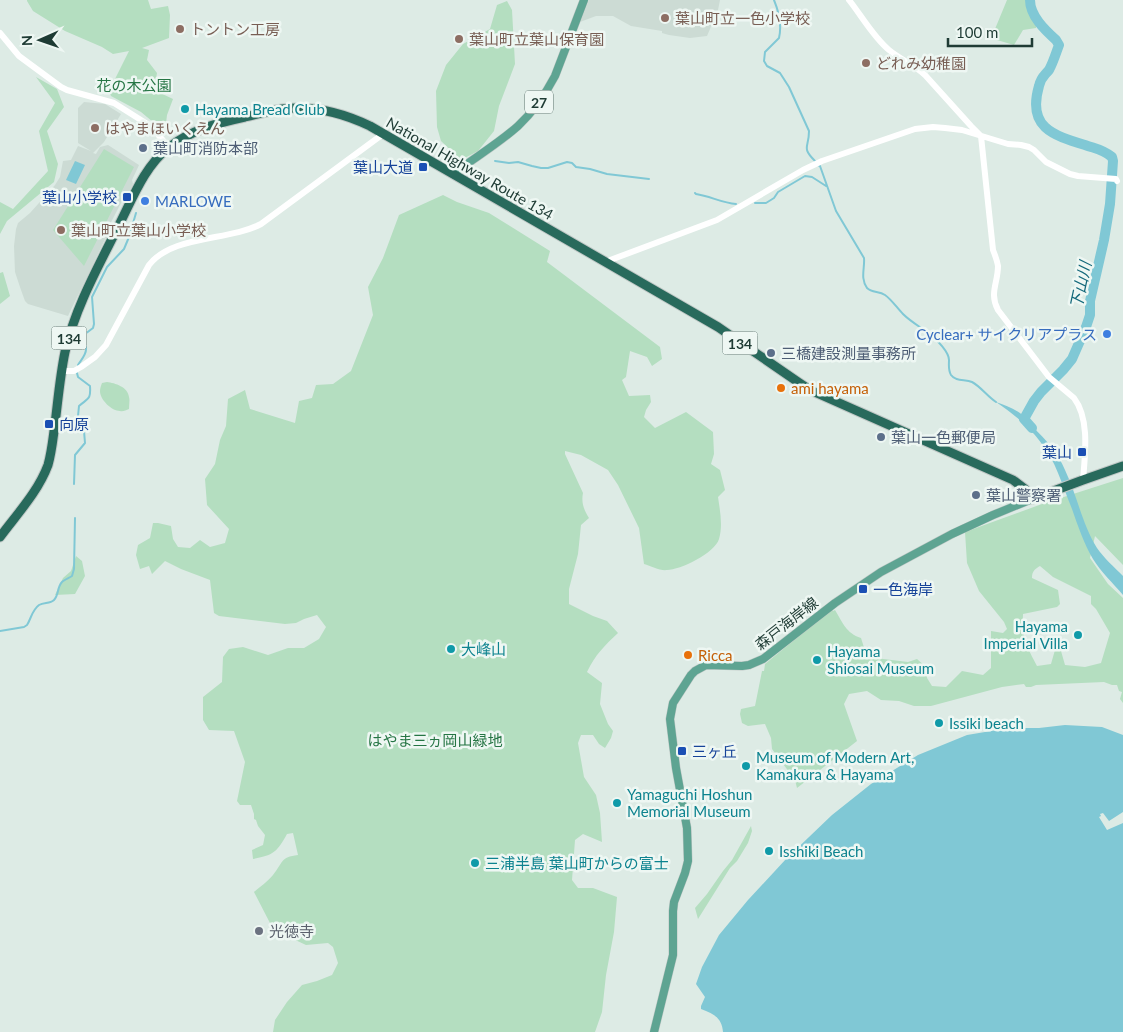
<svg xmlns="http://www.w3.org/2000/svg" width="1123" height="1032" font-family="Lato,'Noto Sans JP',sans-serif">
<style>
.built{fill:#ccdbd4}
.green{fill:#b4dec0;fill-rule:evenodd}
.water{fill:#80c8d5}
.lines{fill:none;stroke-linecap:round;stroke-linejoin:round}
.stream{stroke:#80c8d5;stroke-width:2}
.river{stroke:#80c8d5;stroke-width:10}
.major-casing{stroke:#c0c8c6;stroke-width:9}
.highway-casing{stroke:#c0c8c6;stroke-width:11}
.minor{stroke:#fff;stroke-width:6}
.major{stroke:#5ea492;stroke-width:8}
.highway{stroke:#286a5c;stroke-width:9}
.education-dot{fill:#8d6e63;stroke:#eef7f3;stroke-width:2}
.culture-dot{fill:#0f9aa8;stroke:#eef7f3;stroke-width:2}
.service-dot{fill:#5c6f8a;stroke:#eef7f3;stroke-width:2}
.transit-dot{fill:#1a4fb4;stroke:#eef7f3;stroke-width:2}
.shop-dot{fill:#3f7fe0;stroke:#eef7f3;stroke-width:2}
.food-dot{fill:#e8710a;stroke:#eef7f3;stroke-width:2}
.worship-dot{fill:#6b7280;stroke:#eef7f3;stroke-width:2}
.labels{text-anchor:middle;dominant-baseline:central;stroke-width:5;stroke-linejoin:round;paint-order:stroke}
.shield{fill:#eef7f3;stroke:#5c736d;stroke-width:1}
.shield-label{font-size:14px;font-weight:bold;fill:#1e3b34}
.education-label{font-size:15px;fill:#785e54;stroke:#eef7f3;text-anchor:start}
.park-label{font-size:15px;fill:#257544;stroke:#eef7f3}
.culture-label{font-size:15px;fill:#0d838f;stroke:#eef7f3;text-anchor:start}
.service-label{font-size:15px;fill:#4e5e75;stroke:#eef7f3;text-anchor:start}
.transit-label{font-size:15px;fill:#164399;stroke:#eef7f3;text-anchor:end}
.street-label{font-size:15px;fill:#1e3b34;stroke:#eef7f3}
.shop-label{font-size:15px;fill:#366cbe;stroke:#eef7f3;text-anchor:start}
.food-label{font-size:15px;fill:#c56008;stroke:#eef7f3;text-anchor:start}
.worship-label{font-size:15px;fill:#5b616d;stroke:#eef7f3;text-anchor:start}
.water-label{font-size:16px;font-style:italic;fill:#14697b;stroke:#eef7f3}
</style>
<rect width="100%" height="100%" fill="#ddebe5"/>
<path class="built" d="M589,0H720L718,10L707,36L690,38L669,35L662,33V31L631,26L613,16H596L580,22Z
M84,102L105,104L121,114L104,142L93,153L96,154L100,147L108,145L139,165L132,180L133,184L128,194L122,201L106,232L108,233L68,316L28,304L25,301L21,290L15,272L14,246L16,229L18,223L30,213L55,185L60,177L63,161L71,160L78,146L91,151L78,143V108Z"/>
<path class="green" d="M27,0H148L151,9L168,6L170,15L169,38L142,48L149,50L147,60L157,73L154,90L173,99L167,115L165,132L141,112L111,96L109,91L129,51L113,54L102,47L65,31L33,11L27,1Z
M1007,0H1030C1034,10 1037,17 1036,28L1023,30L1014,45L997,40L995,29Z
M507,1L512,10L515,64L499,106L494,131L478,151L461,160L441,141L437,127L436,91L446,65L463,44L490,29L497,5Z
M36,77L57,89L64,107L47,131L58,164L54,182L7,221L0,234V202L13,209L48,171L39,131L55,103Z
M104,149L134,167L84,266L53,230Z
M443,195L457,202L489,213L550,251L547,262L660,347L662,359L652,366L647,357L630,351L626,377L622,380L629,396L650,395L651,402L646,410L644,417L655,428L686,412L713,432L714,454L711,464L720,470L725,490L718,497C720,511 723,525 719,539C715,553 680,570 667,570C660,571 651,566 644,564L639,528L618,485L608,470L581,455L565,451V454L583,493C581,503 584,510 589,518L581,525L578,554L569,589V604L593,616L607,621L618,633C605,645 595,655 587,672L602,683L600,704L608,724L613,731L611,738L605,748L599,744L593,735H581L578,743L584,777L596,795L600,813L602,842L583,834L575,840L572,880L578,888H593L617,897L614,932L606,975L602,1012L595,1032H273L275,1020L287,1002L302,985L317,981L332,975L338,963L333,947L328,943L306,945L291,938H284L271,925L254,892C260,887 268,881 273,875C283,863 280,857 298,855L293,833L287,834C277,852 274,855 253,859L252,850L263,845L265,835L258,826L256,820L254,819V814L251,805H240L237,801L245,762L234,731L209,730L203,720V697L222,682L223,657L229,649L243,647L268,655L288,648H304L319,639L326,627L317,615L304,619L296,623L285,624L219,616L214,613L210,580L181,569L165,561L152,574L149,566L140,569L136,555L138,545L150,538L153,523H158L171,526L173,539L178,547L190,548L200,540L210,547L225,543L229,529L207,505L205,479L215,464L220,440L226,426L228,399L245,390L250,409L295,423L299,401L312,398L316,385L333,384L351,371L373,315L368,287L383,258L399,215Z
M3,272L10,296L0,304V273Z
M107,382C115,383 128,387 129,397C130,400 129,405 129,409C126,410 123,412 120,411C112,411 100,400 100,391C100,388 101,386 102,383Z
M1123,478V565L1095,536L1090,558L1108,584L1123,598V703L1120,699L1122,692L1119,691L1117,685H1112L1104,682L1036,685L1031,687H1026L1024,684L1002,687L931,706H914L899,701L881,700L867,691L849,694L844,704L857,741L797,788L795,780L772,749L771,738L765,724L748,726L742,723L740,714L741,709L755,706L762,671H764L765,664L832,609L833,611L835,610C843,623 846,633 861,638L867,657L908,662L917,659L926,667L927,678L932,686L946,687L962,671L983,675L991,668V631L1003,633L1007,629L1004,622L979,591L967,563L965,532L1042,504ZM1040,566L1053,577L1091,596V604L1096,609L1110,633L1101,663L1085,667L1065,665L1061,651L1055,650L1051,664L1037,666C1026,645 1022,639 1023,614L1057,607L1060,604L1058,590L1032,578C1032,571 1035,569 1040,566Z
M76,556L82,561L85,576L75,594L55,595L63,578L71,571Z
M751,826L752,831L748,843L737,861L730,868L698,919L695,908L707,894L723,871L732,860Z"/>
<path class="water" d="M75,161L85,165L76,184L66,180Z
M996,402C1004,405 1013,408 1020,413C1025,417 1029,423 1033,427C1046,440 1058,453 1065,470C1077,495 1082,524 1097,548C1104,558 1114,567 1123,576V595C1113,583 1101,572 1093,559C1084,544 1078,526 1072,509C1067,497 1063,485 1058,473C1046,442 1023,420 996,402Z
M1065,725L1102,727L1123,735V812L1109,821L1103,813L1100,814L1101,816L1099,817L1107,830L1123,823V1032H723C722,1018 714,1014 701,1009V1006L705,997L696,984L702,967L719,935L748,900L786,859L832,815L871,784L918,755L967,735L1009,728H1039Z"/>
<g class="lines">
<path class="stream" d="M774,0C779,12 782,25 779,38L765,52L764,61L767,66L780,73L789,87L809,131C809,148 801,147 815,161
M495,161L509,163L518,162L532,166L541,168H548L567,162L572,163L576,167L590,169L607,174L649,179
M818,165L820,166L836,211L864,258C865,268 860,278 867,288C872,293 879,291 885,295C892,300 897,308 903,314C911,322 922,328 931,335C937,340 949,352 949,360C949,365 948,370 951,375C956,382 965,379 972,382C980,386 988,397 996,402
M695,193L696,194C710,196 722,203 736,204
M755,203H766L774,198L778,192L805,176L812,177L826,186
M78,365C81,360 87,354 86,348C86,343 84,340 85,334L93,328L94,324L92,297L107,267L124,249L129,237L136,213
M74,484L75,455L85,443L84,431L78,416L79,406C88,398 91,400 90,386L78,377L77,373
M0,631L24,627L27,625C31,619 32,610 39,605C44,602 50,604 54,600C59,595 57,587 62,582C64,580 69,578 72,576L74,569L75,518"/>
<path class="river" d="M1030,0C1030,16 1045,30 1056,40L1059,45C1056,53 1053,63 1049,70C1044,76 1041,77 1039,86C1027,127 1052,135 1085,145C1096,149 1102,149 1112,157L1113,161L1110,204L1104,240L1090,301V315L1086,327L1072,359L1063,370L1041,392L1034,401L1024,419L1032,428"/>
<defs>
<path id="major" d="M453,174C474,158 498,144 518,126C533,112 545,95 555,76L584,0
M654,1032L673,955V911L674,902L685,873L688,861L687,828L676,768L670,719L673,703L691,675L695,671L706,665L742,666L749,665L763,659L835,603L881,572L952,534L993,515L1032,499"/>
<path id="highway" d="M0,537C17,514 38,492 48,465C52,451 53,437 55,424C58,400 60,376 65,352C75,308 98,267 118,227C132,200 144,167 168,148C191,130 217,123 245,117C257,114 270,111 282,109C313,105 343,113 370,126L718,327L798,382L810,390L1013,480L1025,489L1032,499L1083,480L1123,466"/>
</defs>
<use href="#major" class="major-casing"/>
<use href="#highway" class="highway-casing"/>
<path class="minor" d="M849,0C861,15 874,38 889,50C900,59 914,65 925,75L971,126L981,136L993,250C995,255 997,260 998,266C998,283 989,293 998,310L1049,377L1074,398C1090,419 1085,455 1083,480
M0,33L19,56L61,87L67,90L114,103L152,127L169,148
M605,262L717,220L803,170L822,161L915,129L933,127L945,128L962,130L1008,144L1021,145L1029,147L1034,150L1046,162L1070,174L1078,176L1116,179L1117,181
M61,371H74L81,367L95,357L106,345L149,265C172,235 229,241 261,224L383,134"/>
<use href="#major" class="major"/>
<use href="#highway" class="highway"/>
</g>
<g class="education-dot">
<circle cx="665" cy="18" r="5"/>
<circle cx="180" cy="29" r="5"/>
<circle cx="459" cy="39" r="5"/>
<circle cx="866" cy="63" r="5"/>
<circle cx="95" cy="128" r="5"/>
<circle cx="61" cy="230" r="5"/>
</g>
<g class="culture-dot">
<circle cx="185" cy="109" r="5"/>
<circle cx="1078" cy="635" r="5"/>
<circle cx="451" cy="649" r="5"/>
<circle cx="817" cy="660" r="5"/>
<circle cx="939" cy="723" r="5"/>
<circle cx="746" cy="766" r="5"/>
<circle cx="617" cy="803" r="5"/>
<circle cx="769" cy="851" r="5"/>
<circle cx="475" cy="863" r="5"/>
</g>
<g class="service-dot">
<circle cx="143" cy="148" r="5"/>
<circle cx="771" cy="353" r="5"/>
<circle cx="881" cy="437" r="5"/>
<circle cx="976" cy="495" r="5"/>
</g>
<g class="transit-dot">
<rect x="418" y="162" width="10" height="10" rx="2.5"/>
<rect x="122" y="192" width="10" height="10" rx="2.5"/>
<rect x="44" y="419" width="10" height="10" rx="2.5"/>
<rect x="1077" y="447" width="10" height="10" rx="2.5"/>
<rect x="858" y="584" width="10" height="10" rx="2.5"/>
<rect x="677" y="746" width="10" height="10" rx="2.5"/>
</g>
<g class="shop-dot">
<circle cx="145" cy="201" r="5"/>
<circle cx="1107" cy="334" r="5"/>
</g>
<g class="food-dot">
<circle cx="781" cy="388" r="5"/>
<circle cx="688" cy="655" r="5"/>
</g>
<circle class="worship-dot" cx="259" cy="931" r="5"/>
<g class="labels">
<g class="shield">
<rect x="525" y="90.5" width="28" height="23" rx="4"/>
<rect x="51.5" y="326.5" width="35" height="23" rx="4"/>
<rect x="722.5" y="331.5" width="35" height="23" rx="4"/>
</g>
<g class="shield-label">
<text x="539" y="102">27</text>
<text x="69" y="338">134</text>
<text x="740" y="343">134</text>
</g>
<g class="education-label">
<text x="675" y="18">葉山町立一色小学校</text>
<text x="190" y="29">トントン工房</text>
<text x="469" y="39">葉山町立葉山保育園</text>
<text x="876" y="63">どれみ幼稚園</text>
<text x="105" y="128">はやまほいくえん</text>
<text x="71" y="230">葉山町立葉山小学校</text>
</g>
<g class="park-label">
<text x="134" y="85">花の木公園</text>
<text x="435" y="740">はやま三ヵ岡山緑地</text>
</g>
<g class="culture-label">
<text x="195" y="109">Hayama Bread Club</text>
<text x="1068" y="626" text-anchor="end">Hayama<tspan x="1068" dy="17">Imperial Villa</tspan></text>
<text x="461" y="649">大峰山</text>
<text x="827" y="651">Hayama<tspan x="827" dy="17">Shiosai Museum</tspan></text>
<text x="949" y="723">Issiki beach</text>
<text x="756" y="757">Museum of Modern Art,<tspan x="756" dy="17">Kamakura &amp; Hayama</tspan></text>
<text x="627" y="794">Yamaguchi Hoshun<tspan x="627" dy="17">Memorial Museum</tspan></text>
<text x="779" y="851">Isshiki Beach</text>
<text x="485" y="863">三浦半島 葉山町からの富士</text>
</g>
<g class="service-label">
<text x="153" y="148">葉山町消防本部</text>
<text x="781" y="353">三橋建設測量事務所</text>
<text x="891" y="437">葉山一色郵便局</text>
<text x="986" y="495">葉山警察署</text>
</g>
<g class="transit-label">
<text x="413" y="167">葉山大道</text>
<text x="117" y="197">葉山小学校</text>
<text x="59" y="424" text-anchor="start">向原</text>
<text x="1072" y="452">葉山</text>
<text x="873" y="589" text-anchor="start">一色海岸</text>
<text x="692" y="751" text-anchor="start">三ヶ丘</text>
</g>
<g class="street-label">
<text transform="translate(470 168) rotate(30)">National Highway Route 134</text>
<text transform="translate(786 623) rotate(-38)">森戸海岸線</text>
</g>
<g class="shop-label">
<text x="155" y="201">MARLOWE</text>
<text x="1097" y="334" text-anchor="end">Cyclear+ サイクリアプラス</text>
</g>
<g class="food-label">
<text x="791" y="388">ami hayama</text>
<text x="698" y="655">Ricca</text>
</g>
<g class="worship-label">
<text x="269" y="931">光徳寺</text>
</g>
<g class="water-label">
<text transform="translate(1080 285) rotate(-78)">下山川</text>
</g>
</g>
<g transform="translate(40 40) rotate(268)" stroke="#eef7f3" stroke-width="4" paint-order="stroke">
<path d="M0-4L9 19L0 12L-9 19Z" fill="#1e3b34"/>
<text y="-8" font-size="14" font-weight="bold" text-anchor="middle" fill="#1e3b34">N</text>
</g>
<path d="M948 38v8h84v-8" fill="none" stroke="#1e3b34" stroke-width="2.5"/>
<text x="956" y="38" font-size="15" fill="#1e3b34" stroke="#eef7f3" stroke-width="4" paint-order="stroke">100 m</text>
</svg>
